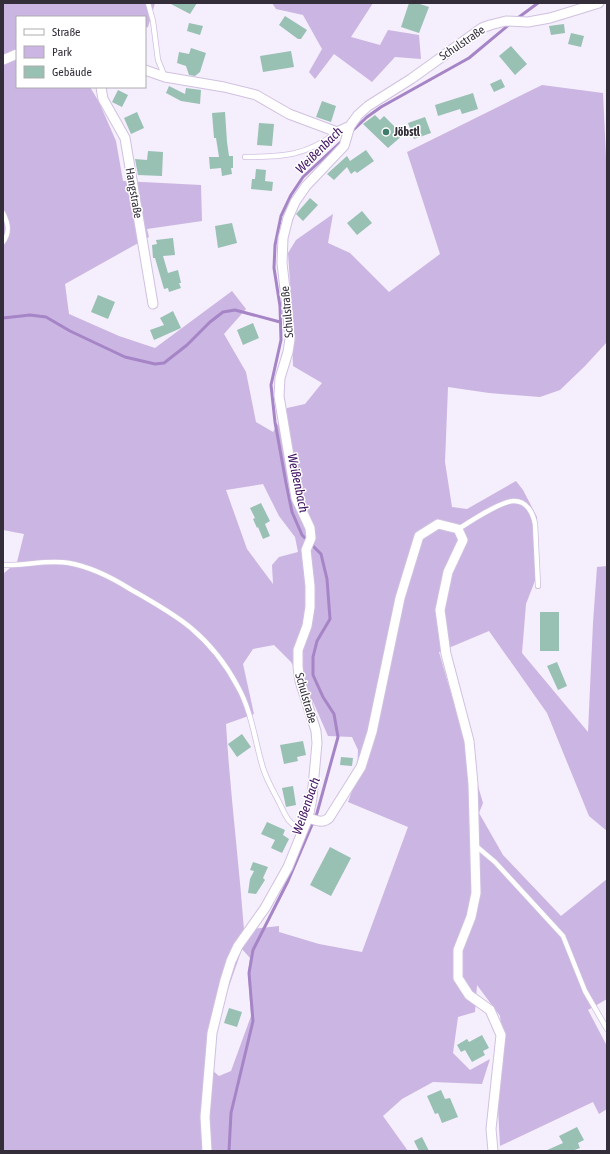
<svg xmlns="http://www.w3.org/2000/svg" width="610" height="1154" font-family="'Asap Condensed',sans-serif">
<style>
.green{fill:#cbb5e2;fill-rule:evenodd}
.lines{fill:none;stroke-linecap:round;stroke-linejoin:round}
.stream{stroke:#a685c7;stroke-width:3}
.building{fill:#98c0b3}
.lane-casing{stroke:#d0c1e1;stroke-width:6}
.street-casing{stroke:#d0c1e1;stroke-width:11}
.lane{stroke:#fff;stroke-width:4.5}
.street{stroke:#fff;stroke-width:9}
.poi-dot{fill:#3e7d6b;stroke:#fff;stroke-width:1.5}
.labels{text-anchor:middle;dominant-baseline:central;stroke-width:3;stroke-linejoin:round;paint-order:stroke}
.street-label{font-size:12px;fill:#342e3b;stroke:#fff}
.poi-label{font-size:12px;font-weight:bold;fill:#342e3b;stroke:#fff;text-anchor:start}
.water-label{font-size:13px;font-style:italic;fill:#3f105f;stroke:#fff}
</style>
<rect width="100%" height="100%" fill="#f5eefc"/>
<path class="green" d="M3,3H155L148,27L145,28V17H17V87H90L99,102L116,141L123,181L201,185L202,221L147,229L149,237L65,284L69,314L119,336L155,348L232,291L246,309L224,334L246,372L256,422L273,432L287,408L305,404L322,383L293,366L291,297L288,253L296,240L333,214L328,243L350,253L389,292L440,254L407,152L542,85L603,93L607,178V342L585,366L560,390L540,397L489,393L448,387L445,462L452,507L467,509L516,481L523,490L537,517L538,573L526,604L522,653L588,732L593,623L597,567L607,566V831L589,816L547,713L489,631L439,652L483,803L479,813L503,855L561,916L607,879V999L588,1010L607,1046V1109L599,1114L593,1102L500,1146L498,1108L504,1048L500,1016L477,985L475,1012L458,1017L453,1053L470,1070L490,1059L482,1084L433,1082L402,1099L383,1116L408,1151H3V574L17,562L24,534L3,530ZM263,484L279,516L295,537L298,552L279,557L272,565L273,584L247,549L226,490ZM274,645L291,662L314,704L328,736L352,737L358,750L357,777L348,802L408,827L362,952L319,944L279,932V926L244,930C239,861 230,793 226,724L254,714L243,664L253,649ZM242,949L250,958L248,974L251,1016L231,1071L219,1076L212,1070L220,1012Z
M272,3H373L351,37L380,45L388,30L419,35L421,59L395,57L372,82L334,54L315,79L309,72L322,49L303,15L276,9Z"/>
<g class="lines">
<path class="stream" d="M515,20L538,3
M351,132L367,117L381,107L469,58L511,23
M3,318L30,315L46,317L70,331L125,357L155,364L164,363L187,345L210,322L223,312L235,310L280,322
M229,1151L231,1113L253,1021L249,973L253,950L288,881L317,813L338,737L334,714L323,697L313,675V657L317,641L330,619L327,579L321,554L302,535L292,512L286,483L275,422L271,385L281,340L280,306L274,268L275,245L281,216L291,195L303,177L344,139"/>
</g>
<path class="building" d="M169,3H197L190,14Z
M409,3H417L429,7L419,33L401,27Z
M285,16L307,30L301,39H298L279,25Z
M189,23L203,26L200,35L187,31Z
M564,24L565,33L551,35L549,26Z
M571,33L584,36L581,47L568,44Z
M511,46L527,64L515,75L499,56Z
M191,48L206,53L200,72L195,76L189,75L186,66L177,63L179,52L189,54Z
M291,51L294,67L263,72L260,56Z
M501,79L505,87L494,92L490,84Z
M169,86L185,94L186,88L201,90L200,104L181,101L166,93Z
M118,90L128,95L122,107L112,102Z
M473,93L478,109L462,114L460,109L438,116L435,105Z
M322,101L336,106L331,122L316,117Z
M137,112L144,128L131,134L124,118Z
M225,112L227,142L229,156H233V168H231L232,174L222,176L221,168L210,169L209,157H219L216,138H214L212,113Z
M375,115L380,120L384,116L403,135L388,148L363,124Z
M425,117L431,133L414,139L408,123Z
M259,123L274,124L272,146L257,145Z
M366,150L374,161L357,173L355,171L351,174L347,167L334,180L327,174L347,156L350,161Z
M148,151L163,152L162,176L138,175L135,159L147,160Z
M256,169L266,170L265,181L273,182L272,191L251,189L252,179H255Z
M310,198L318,205L303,221L296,214Z
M362,211L372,223L357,235L347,223Z
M232,223L237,243L218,248L215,226Z
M173,238L175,255L163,256L168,273L178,270L181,283H179L181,288L169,292L168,288L164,289L155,258H153L152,245L157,244L156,240Z
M98,295L115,302L108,319L91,312Z
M173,311L181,328L154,340L150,330L164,325L160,318Z
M253,323L259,338L243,345L237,330Z
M261,503L270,521L265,524L270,536L263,539L258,527L257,528L253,519L255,518L250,508Z
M540,612H559V651H540Z
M557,662L567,686L558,690L547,666Z
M242,734L251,747L237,757L228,744Z
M303,741L306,755L297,757L298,761L284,764L280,745Z
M341,757L353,758L352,766L340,765Z
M293,786L296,805L286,807L282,788Z
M267,822L285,830L283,835L289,839L282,853L271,848L275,840L261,834Z
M330,847L351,858L331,896L310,885Z
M253,862L268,867L263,878L265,880L256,894L248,893L250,879L254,871L250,870Z
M229,1008L242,1012L237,1027L224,1023Z
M482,1035L489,1048L483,1051L485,1055L472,1062L465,1050L461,1052L457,1045L467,1039L469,1042Z
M441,1090L445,1099L450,1098L458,1117L442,1123L438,1113L435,1114L427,1096Z
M577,1127L584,1140L578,1143L580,1148L572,1151H545L563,1143L559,1136Z
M422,1137L429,1151H419L414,1141Z"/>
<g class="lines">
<defs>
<path id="lane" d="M148,3L153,21L158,60L165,77
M245,157C283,157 306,156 337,132
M3,213C9,224 10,233 3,242
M458,529C470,522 500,501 514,501C527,501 533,513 535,524L538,586
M3,565C25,566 48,559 69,563C91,567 111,577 130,589C151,601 173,613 191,628C210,644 227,666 238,687C252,712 255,742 263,768C267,781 274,792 280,804C286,816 288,825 303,829
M476,846L495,862L563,936L585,991L607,1029"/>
<path id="street" d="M3,60L17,54
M145,70L165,77L224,87L256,95L289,114L337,132L350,126
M101,87L103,99L125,138L153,304
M308,818C316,820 322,824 329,818L361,767L372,732L400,598L419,536L438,524L458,529L463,540L448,572L440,610L446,654L469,741L473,784L476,893L471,917L458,950V978L469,995L490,1010L501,1035L491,1129L493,1151
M207,1151L205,1117L212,1033L225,980L231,961L238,946L265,908L288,867L308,818L312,798L317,743L316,731L300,681L298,667V650L307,626L310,607V586L306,550L311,538L310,528L296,498L279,396L280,378L288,352L290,339L288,316L282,263L283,238L288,218L295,202L306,186L344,146L350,126L358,115L368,106L411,79L482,28L490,25L506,21L528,22L550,18L599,3"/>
</defs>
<use href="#lane" class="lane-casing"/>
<use href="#street" class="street-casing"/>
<use href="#lane" class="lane"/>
<use href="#street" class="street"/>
</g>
<circle class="poi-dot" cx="386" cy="132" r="4"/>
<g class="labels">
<g class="street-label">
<text transform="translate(462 43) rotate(-34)">Schulstraße</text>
<text transform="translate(134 193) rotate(80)">Hangstraße</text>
<text transform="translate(287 312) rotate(-95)">Schulstraße</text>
<text transform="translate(306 698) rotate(74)">Schulstraße</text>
</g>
<g class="poi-label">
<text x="394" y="132">Jöbstl</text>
</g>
<g class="water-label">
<text transform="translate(319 150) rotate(-45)">Weißenbach</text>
<text transform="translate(298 483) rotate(78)">Weißenbach</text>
<text transform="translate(306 806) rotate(-71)">Weißenbach</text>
</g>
</g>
<rect width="610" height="1154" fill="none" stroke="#342e3b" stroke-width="8"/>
<rect x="16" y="16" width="130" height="72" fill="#ffffff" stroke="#aeabb1"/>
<rect x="24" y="29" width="20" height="6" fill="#ffffff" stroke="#aeabb1"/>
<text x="52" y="36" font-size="12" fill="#342e3b">Straße</text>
<rect x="24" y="46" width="20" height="12" fill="#cbb5e2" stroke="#aeabb1"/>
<text x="52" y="56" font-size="12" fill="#342e3b">Park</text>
<rect x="24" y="66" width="20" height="12" fill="#98c0b3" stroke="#aeabb1"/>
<text x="52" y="76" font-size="12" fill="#342e3b">Gebäude</text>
</svg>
